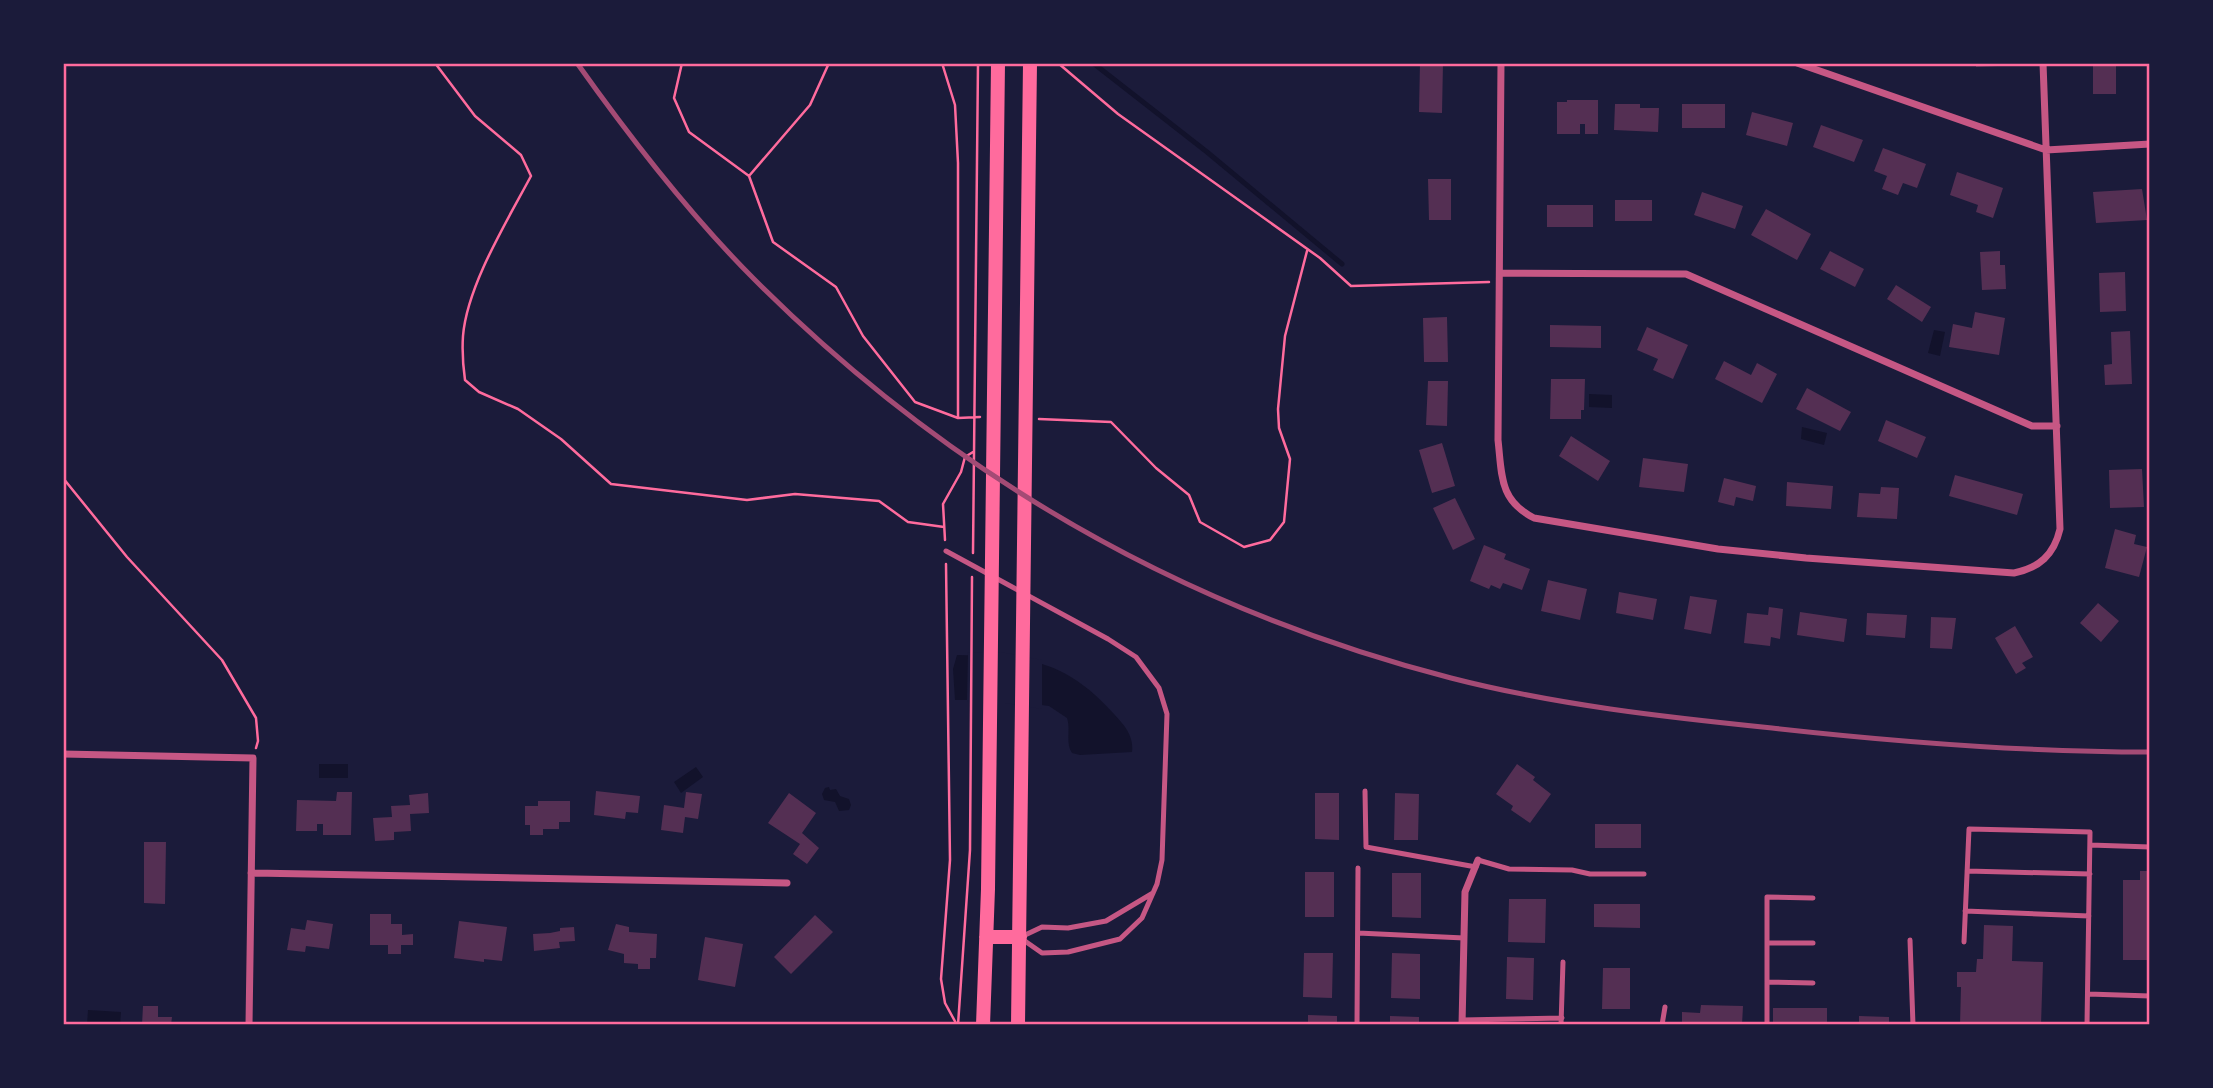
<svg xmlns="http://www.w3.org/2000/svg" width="2213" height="1088" font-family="'Exo 2',sans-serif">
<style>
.water{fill:#12122b}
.pier{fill:#1b1b3a}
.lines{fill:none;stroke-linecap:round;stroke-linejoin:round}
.stream{stroke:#12122b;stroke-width:5}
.building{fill:#542f53}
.path{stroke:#ff6b9d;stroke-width:2.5}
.service{stroke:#c65784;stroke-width:5}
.minor{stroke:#c65784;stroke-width:7}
.secondary{stroke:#ff6b9d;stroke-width:14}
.rail{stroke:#a44b75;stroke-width:5}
.neatline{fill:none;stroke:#ff6b9d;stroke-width:2.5}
</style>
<rect width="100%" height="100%" fill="#1b1b3a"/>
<path class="water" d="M1934,330L1945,332L1940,356L1928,353Z
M1589,394L1612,395V408L1589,407Z
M1802,427L1827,433L1824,445L1801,439Z
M957,655C1029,657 1064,659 1114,714C1125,726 1134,736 1132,752L1080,755L1072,753C1065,742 1071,730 1067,718L1049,706L1006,700H955L953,669Z
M319,764H348V778H319Z
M696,767L703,777L681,793L674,782Z
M829,787L830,790L836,789L840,796L849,799L851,805L849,810L839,811L835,802L824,800L822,794L825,788Z
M88,1010L121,1012L120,1025H87Z"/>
<path class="pier" d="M968,652L1006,653L1042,660V709L1005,703H967Z"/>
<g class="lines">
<path class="stream" d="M1093,63L1207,152L1342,264"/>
</g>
<path class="building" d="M1420,63H1443L1442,113L1419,112Z
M1976,63H1998V66L1976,67Z
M2093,63H2116V94H2093Z
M1567,100H1598V134H1585V124H1580V134H1557V102H1567Z
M1615,104H1640V108H1659L1658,132L1614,130Z
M1682,104H1725V128H1682Z
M1752,112L1793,123L1787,146L1746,135Z
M1821,125L1863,140L1854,162L1813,147Z
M1883,148L1926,164L1917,188L1903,183L1898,195L1882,189L1887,176L1874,171Z
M1957,172L2003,188L1993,218L1976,212L1978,205L1950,195Z
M1428,179H1451V220H1429Z
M2142,189L2147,220L2096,223L2093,192Z
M1702,192L1743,206L1735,229L1694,215Z
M1615,200H1652V221H1615Z
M1547,205H1593V227H1547Z
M1766,209L1811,234L1797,260L1751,235Z
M1830,251L1864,269L1855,287L1820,269Z
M2000,251V265H2005L2006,289L1982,290L1980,252Z
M2125,272L2126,311L2100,312L2099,273Z
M1896,285L1931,307L1922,322L1887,299Z
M1975,312L2005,318L1999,355L1949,347L1953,324L1972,328Z
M1447,317L1448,362H1424L1423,318Z
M1550,325L1601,326V348L1550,347Z
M1647,327L1688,345L1673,379L1653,370L1658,359L1637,350Z
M2130,331L2132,384L2105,385L2104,365L2112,364L2111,332Z
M1724,361L1751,375L1757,363L1777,374L1762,403L1715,379Z
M1551,379H1585L1584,410H1581V419H1550Z
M1428,381H1448L1447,426L1426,425Z
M1807,388L1851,412L1840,431L1796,409Z
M1886,420L1926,437L1917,458L1878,441Z
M1571,436L1610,461L1598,481L1559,456Z
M1442,443L1455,486L1432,493L1419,450Z
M1643,458L1688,464L1684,492L1639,487Z
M2142,469L2144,507L2110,508L2109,470Z
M1955,475L2023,494L2017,515L1949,496Z
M1724,478L1756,486L1753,501L1736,497L1734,506L1718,502Z
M1787,482L1833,486L1831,509L1786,506Z
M1881,487L1899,488L1897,519L1857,517L1859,493L1880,494Z
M1455,498L1475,539L1453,550L1433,508Z
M2115,529L2136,535L2134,544L2147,547L2139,577L2105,568Z
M1484,545L1506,554L1504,559L1530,569L1522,590L1503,583L1500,589L1491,585L1489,589L1470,581Z
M1548,580L1587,589L1580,620L1541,611Z
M1619,592L1657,599L1653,620L1616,613Z
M1690,596L1717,600L1711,634L1684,629Z
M2098,603L2119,621L2101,642L2080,623Z
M1769,607L1783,609L1780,639L1771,637L1770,646L1744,643L1747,613L1768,615Z
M1800,612L1847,619L1844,642L1797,635Z
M1867,613L1907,615L1905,638L1866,635Z
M1931,617L1956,618L1952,649L1930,648Z
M2015,626L2033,657L2022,663L2026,668L2016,674L1995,638Z
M1517,764L1535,777L1533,780L1551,794L1530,823L1511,810L1513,806L1496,794Z
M596,791L640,796L638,813L626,812L625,819L594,815Z
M337,792H352L351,835H323V824H317V831H296L297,800L336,801Z
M686,792L702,794L698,819L685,817L683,833L661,830L664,805L684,808Z
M428,793L429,813L410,814L411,831L394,832V840L375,841L373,818L392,817L391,806L410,805L409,795Z
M789,793L816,813L802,833L819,848L807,864L793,854L800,844L768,823Z
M1315,793H1339V840L1315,839Z
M1395,793L1419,794L1418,840H1394Z
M538,801H570V822H559V829H543V835H530V825H525V806H538Z
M1595,824H1641V848H1595Z
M144,842H166L165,904L144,903Z
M2140,871H2150V960H2123V880H2140Z
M1305,872H1334V917H1305Z
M1392,873H1421V918L1392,917Z
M1509,899H1546L1545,943L1508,942Z
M1594,904H1640V928L1594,927Z
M370,914H391V924H402V935L413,934V945H401V954H388V945H370Z
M815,915L833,932L791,974L774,957Z
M307,920L333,924L329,949L306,946L305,952L287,950L291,928L305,930Z
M459,921L507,927L502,961L484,959V962L454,958Z
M616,924L629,927V932L657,934L656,958H650V969H638V964L624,963V954L608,950Z
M1984,925L2013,926L2012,961L2043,962L2041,1025H1960L1961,987H1957V972H1976L1977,959H1983Z
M574,927L575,941L559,942L560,948L534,951L533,934L550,933L560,931V928Z
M705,937L743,944L735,987L698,980Z
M1304,953H1333L1332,998L1303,997Z
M1392,953L1420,954V999L1391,998Z
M1507,957L1534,958L1533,1000L1506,999Z
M1603,968H1630V1009H1602Z
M1701,1005L1743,1006L1742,1025H1682V1012L1700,1013Z
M143,1006H158V1017H172L171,1025H142Z
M1773,1008H1827V1025H1773Z
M1308,1015L1337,1016V1025H1308Z
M1390,1016L1419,1017V1025H1390Z
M1859,1016L1889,1017V1025H1859Z"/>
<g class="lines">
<path class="path" d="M435,63L475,116L521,155L531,176C507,221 467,286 463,336C462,351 463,366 465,380L479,392L518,409L561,439L611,484L747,500L795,494L879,501L908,522L944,527
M682,63L674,98L689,132L749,176L773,242L836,287L863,336L915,402L958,418L980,417
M942,63L955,105L958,163V418
M1058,63L1118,114L1320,258L1351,286L1489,282
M749,176L810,105L829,63
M1039,419L1111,422L1156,468L1189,495L1200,522L1244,547L1270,540L1284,522L1290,459L1279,428L1278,409L1285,336L1307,251
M63,478L127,557L222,660L256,718L258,741L256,748
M945,540L943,504L961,472L965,457L973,452
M973,553L978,63
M946,564L950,860L941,979L945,1003L957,1025
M958,1025L970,850L972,577"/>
<path class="service" d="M946,551L1108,639L1136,657L1159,688L1167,714L1162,860L1157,884L1142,918L1120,939L1068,952L1042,953L1022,939
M1365,791L1366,847L1476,867
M2090,845L2150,847
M1478,860L1509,869L1572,870L1590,874H1644
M1967,871L2090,874
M1965,911L2089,916
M1358,933L1464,938
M1023,936L1042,927L1068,928L1106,921L1153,893
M1910,940L1913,1025
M1964,942L1969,829L2090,832L2087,1025
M1767,943H1813
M1767,982L1813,983
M2088,994L2150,996
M1462,1020L1562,1018
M1357,1025L1358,868
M1561,1025L1563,962
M1662,1025L1665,1007
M1767,1025V897L1813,898"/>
<path class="minor" d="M1501,63L1498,440C1502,475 1499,500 1534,518L1718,549L1806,558L2014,573C2039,568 2054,555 2060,529L2043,63
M1797,63L2046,150L2150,144
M1500,273L1686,274L2032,426H2057
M63,754L253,758L249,1025
M251,873L787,883
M1462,1025L1465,892L1478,860"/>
<path class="secondary" d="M986,937H1020
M983,1025L988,889L998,63
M1018,1025L1030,63"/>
<path class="rail" d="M577,63C631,139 689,214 754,279C950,475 1183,609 1451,678C1556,705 1664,717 1772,728C1897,742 2024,752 2150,752"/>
</g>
<rect width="2213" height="1088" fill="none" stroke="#1b1b3a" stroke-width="130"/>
<rect x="65" y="65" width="2083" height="958" class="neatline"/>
</svg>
